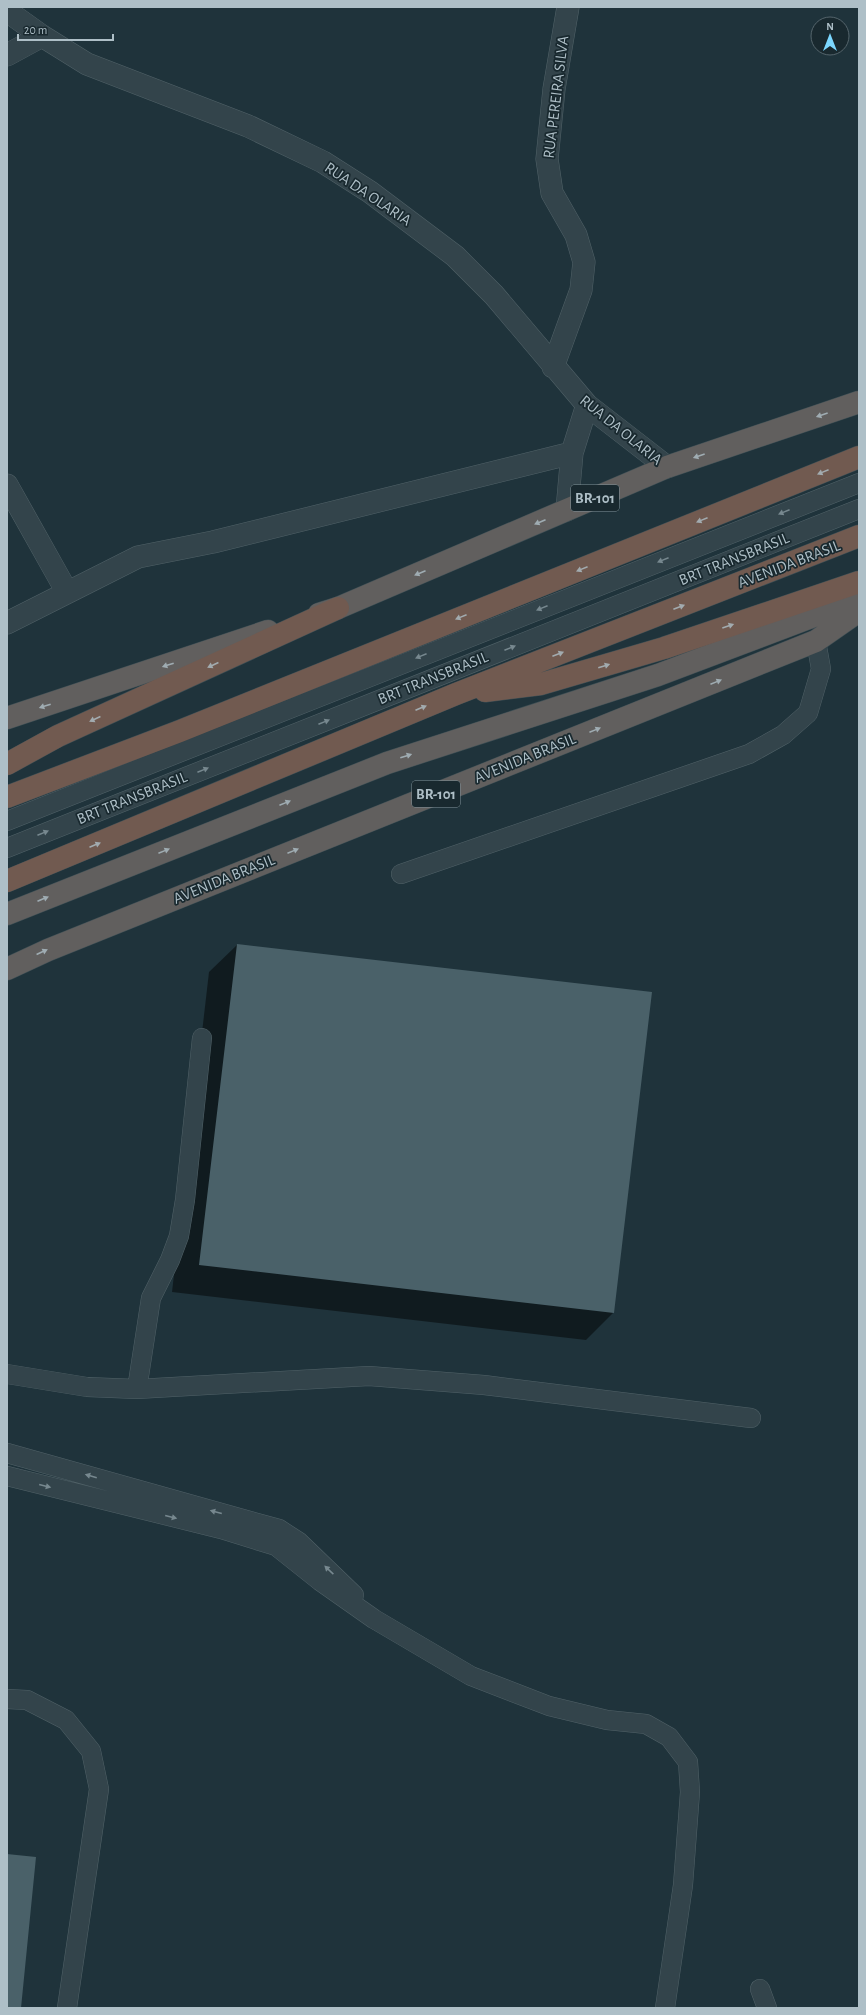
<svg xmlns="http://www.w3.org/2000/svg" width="866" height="2015" font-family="'Alegreya Sans',sans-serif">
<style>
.shadow{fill:#0007}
.building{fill:#4a6169}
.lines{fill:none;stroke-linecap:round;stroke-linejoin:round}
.service-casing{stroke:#516268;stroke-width:20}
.minor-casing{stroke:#516268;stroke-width:23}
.trunk-casing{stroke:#3e4f55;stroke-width:23}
.motorway-casing{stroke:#3e4f55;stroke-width:23}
.service{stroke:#33444b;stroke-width:19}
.minor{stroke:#33444b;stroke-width:22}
.trunk{stroke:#615f5e;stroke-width:22}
.motorway{stroke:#715a50;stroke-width:22}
.oneway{fill:#9facb2}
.oneway2{fill:#a2abaf}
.oneway3{fill:#77888f}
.labels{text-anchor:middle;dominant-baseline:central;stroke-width:3.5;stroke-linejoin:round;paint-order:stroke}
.shield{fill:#19292f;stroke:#819299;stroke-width:1}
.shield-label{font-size:15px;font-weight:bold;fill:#aebfc7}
.street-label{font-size:16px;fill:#aebfc7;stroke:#19292f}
</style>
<rect width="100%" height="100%" fill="#1f333b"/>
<path class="shadow" d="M237,945L613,1313L586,1340L172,1292L209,972Z"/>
<path class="building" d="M237,944L652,992L614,1313L199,1265Z
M7,1854L36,1857L21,2008H7Z"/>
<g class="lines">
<defs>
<path id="service" d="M7,821L859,483
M7,848L859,509
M401,874L749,754L783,735L808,713L821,669L816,641
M7,1374L87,1387L137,1389L369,1376L484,1385L751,1418
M137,1389L151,1298L170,1260L179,1236L185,1200L202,1038
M7,1453L279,1529L299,1542L354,1595
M7,1476L221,1529L276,1546L320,1581L374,1619L471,1676L549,1706L607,1720L646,1724L669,1737L688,1762L690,1792L683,1885L665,2008
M7,1699L27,1700L66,1720L91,1751L99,1789L67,2008
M760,1989L767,2008"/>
<path id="minor" d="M7,11L42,36L87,64L248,126L323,162L370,192L455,256L494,295L587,405L667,467
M7,55L42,36
M553,367L581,290L584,262L576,235L552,193L547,159L554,89L568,7
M7,485L67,592
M567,510L572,453L587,405
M7,623L138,557L213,542L572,453"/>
<path id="trunk" d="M319,614L338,608L667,467L859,402
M7,718L268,631
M7,914L387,763L658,675L859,599
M7,969L48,950L816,641L859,611"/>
<path id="motorway" d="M485,691L541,684L664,648L859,582
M7,764L58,736L338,608
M7,797L180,731L859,457
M7,881L456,694L859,536"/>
</defs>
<use href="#service" class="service-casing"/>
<use href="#minor" class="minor-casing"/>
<use href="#trunk" class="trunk-casing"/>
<use href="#motorway" class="motorway-casing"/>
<use href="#service" class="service"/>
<use href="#minor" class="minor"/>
<use href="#trunk" class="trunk"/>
<use href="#motorway" class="motorway"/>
</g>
<defs><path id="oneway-solid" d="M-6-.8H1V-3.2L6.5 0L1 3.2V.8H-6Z"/></defs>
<g class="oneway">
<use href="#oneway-solid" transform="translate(822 415) rotate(161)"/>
<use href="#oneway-solid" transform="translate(699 456) rotate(161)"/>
<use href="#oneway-solid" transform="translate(540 522) rotate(157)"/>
<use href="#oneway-solid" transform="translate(420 573) rotate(157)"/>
<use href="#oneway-solid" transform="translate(168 665) rotate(162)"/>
<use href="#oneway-solid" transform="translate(716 682) rotate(-22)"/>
<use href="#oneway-solid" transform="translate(45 706) rotate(162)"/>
<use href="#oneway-solid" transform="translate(595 730) rotate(-22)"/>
<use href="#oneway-solid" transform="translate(406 756) rotate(-18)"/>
<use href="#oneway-solid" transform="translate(285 803) rotate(-22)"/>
<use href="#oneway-solid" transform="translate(164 851) rotate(-22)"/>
<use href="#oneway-solid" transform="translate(293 851) rotate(-22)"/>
<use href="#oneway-solid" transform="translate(43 899) rotate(-23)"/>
<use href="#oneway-solid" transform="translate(42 952) rotate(-25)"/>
</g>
<g class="oneway2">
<use href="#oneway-solid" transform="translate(823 472) rotate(158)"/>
<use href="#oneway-solid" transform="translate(702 520) rotate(158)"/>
<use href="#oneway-solid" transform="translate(582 569) rotate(158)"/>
<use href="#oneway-solid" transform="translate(679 607) rotate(-21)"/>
<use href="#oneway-solid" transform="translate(461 617) rotate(158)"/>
<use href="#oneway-solid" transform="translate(728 626) rotate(-19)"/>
<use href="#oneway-solid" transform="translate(558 654) rotate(-21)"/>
<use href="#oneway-solid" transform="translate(213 665) rotate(155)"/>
<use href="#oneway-solid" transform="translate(604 666) rotate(-17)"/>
<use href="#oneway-solid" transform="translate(421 708) rotate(-23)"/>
<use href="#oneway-solid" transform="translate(95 719) rotate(155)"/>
<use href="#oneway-solid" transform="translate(95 845) rotate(-23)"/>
</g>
<g class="oneway3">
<use href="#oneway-solid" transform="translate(784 512) rotate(158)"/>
<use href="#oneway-solid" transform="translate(663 560) rotate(158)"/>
<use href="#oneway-solid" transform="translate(542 608) rotate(158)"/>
<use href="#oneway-solid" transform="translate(510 648) rotate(-22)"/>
<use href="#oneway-solid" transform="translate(421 656) rotate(158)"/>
<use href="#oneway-solid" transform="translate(324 722) rotate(-22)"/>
<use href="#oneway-solid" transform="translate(203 770) rotate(-22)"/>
<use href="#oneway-solid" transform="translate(43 833) rotate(-22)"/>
<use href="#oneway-solid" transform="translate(91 1476) rotate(-164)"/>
<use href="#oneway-solid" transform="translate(45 1486) rotate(14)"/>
<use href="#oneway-solid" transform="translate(216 1512) rotate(-165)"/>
<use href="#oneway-solid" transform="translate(171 1517) rotate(14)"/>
<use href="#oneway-solid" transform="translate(329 1570) rotate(-137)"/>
</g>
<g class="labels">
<g class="shield">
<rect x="571" y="485" width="48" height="26" rx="3"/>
<rect x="412" y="781" width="48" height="26" rx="3"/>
</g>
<g class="shield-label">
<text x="595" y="498">BR-101</text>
<text x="436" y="794">BR-101</text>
</g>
<g class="street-label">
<text transform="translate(556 97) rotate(-83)">RUA PEREIRA SILVA</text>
<text transform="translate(368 194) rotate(34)">RUA DA OLARIA</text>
<text transform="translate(621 430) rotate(39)">RUA DA OLARIA</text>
<text transform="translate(734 559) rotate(-22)">BRT TRANSBRASIL</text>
<text transform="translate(789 564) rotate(-21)">AVENIDA BRASIL</text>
<text transform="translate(433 678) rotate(-22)">BRT TRANSBRASIL</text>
<text transform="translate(525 758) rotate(-22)">AVENIDA BRASIL</text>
<text transform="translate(132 798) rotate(-22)">BRT TRANSBRASIL</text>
<text transform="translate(224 879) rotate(-22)">AVENIDA BRASIL</text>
</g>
</g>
<rect width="866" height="2015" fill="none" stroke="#aebfc7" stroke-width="16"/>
<g transform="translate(830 36)"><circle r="19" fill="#19292f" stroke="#55656c"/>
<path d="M0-3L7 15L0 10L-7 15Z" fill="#7bd7ff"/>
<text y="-6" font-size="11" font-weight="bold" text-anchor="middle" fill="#aebfc7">N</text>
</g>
<path d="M18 34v6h95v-6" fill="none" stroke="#aebfc7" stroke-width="2"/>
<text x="24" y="34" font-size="12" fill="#aebfc7" stroke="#19292f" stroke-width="3" paint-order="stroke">20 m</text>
</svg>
